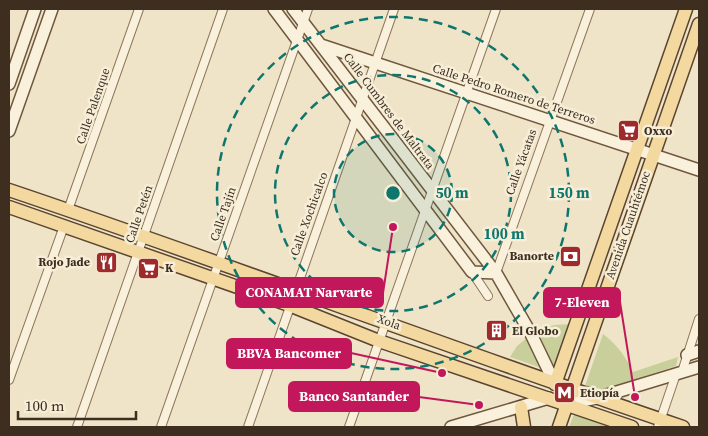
<svg xmlns="http://www.w3.org/2000/svg" width="708" height="436" font-family="'Source Serif 4',serif">
<style>
.green{fill:#c9cf9b}
.lines{fill:none;stroke-linecap:round;stroke-linejoin:round}
.street-casing{stroke:#8d765c;stroke-width:10}
.secondary-casing{stroke:#6f573f;stroke-width:14}
.primary-casing{stroke:#5b4430;stroke-width:15}
.street{stroke:#faf1dc;stroke-width:8}
.secondary{stroke:#faf1dc;stroke-width:11}
.primary{stroke:#f3d9a0;stroke-width:12}
.ring{fill:none;stroke:#0f766e;stroke-width:2.5;stroke-dasharray:9 6}
.labels{text-anchor:middle;dominant-baseline:central;stroke-width:5;stroke-linejoin:round;paint-order:stroke}
.street-label{font-size:12px;fill:#3d2e20;stroke:#f7eed8}
.poi-label{font-size:12px;font-weight:bold;fill:#3d2e20;stroke:#f7eed8;text-anchor:start}
.centre{fill:#0f766e;stroke:#f7eed8;stroke-width:2.5}
.ring-label{font-size:15px;text-anchor:middle;font-weight:bold;fill:#0f766e;stroke:#f7eed8;stroke-width:5;stroke-linejoin:round;paint-order:stroke}
.leader{fill:none;stroke:#c2185b;stroke-width:2}
.callout-dot{fill:#c2185b;stroke:#f7eed8;stroke-width:2}
.callout{fill:#c2185b;stroke:#c2185b;stroke-width:2}
.callout-label{font-size:14px;text-anchor:middle;font-weight:bold;fill:#fff}
</style>
<rect width="100%" height="100%" fill="#f0e4c8"/>
<path class="green" d="M571,324L555,371L538,331L554,325Z
M603,334C617,345 625,355 633,372L678,357L676,366L599,391L585,386Z
M528,337L544,369L510,357L517,346Z
M575,412L620,427H569Z"/>
<g class="lines">
<defs>
<path id="street" d="M68,210L139,9
M472,272L488,296
M496,273L590,9
M682,372L699,319
M9,380L64,226
M77,427L223,9
M161,427L308,9
M248,427L394,9
M349,427L496,9
M658,427L676,374"/>
<path id="secondary" d="M274,9L472,272L496,273
M293,9L496,273L531,334L555,384
M321,45L699,170
M9,84L35,9
M9,131L52,9
M687,355L699,351
M567,404L597,398L699,367
M451,427L549,398"/>
<path id="primary" d="M9,190C235,266 457,351 683,427
M9,207L289,305L379,341L632,427
M555,384L686,9
M521,407L524,427
M559,427L699,24"/>
</defs>
<use href="#street" class="street-casing"/>
<use href="#secondary" class="secondary-casing"/>
<use href="#primary" class="primary-casing"/>
<use href="#street" class="street"/>
<use href="#secondary" class="secondary"/>
<use href="#primary" class="primary"/>
</g>
<circle cx="393" cy="193" r="59" fill="#0f766e" fill-opacity=".12"/>
<g class="ring">
<circle cx="393" cy="193" r="59"/>
<circle cx="393" cy="193" r="118"/>
<circle cx="393" cy="193" r="176"/>
</g>
<defs>
<symbol id="supermarket-square" viewBox="-11 -11 22 22"><rect x="-9" y="-9" width="18" height="18" rx="4" fill="#9e2a2b" stroke="#f7eed8"/><path d="M-6-5.5h2.5l.6 2H6L4.5 2H-2.5L-4.4-4H-6ZM-1.5 3.2a1.3 1.3 0 1 0 .1 0ZM3 3.2a1.3 1.3 0 1 0 .1 0Z" fill="#fff"/></symbol>
<symbol id="bank-square" viewBox="-11 -11 22 22"><rect x="-9" y="-9" width="18" height="18" rx="4" fill="#9e2a2b" stroke="#f7eed8"/><path d="M-6-4H6V4H-6ZM0-2.3a2.3 2.3 0 1 0 0 4.6a2.3 2.3 0 1 0 0-4.6Z" fill="#fff"/></symbol>
<symbol id="restaurant-square" viewBox="-11 -11 22 22"><rect x="-9" y="-9" width="18" height="18" rx="4" fill="#9e2a2b" stroke="#f7eed8"/><path d="M-5-6h1v4h1v-4h1v4h1v-4h1v5L-1.5 .5V6h-2V.5L-5-1ZM5-6V6H3V1.5H1.5Q1.5-4 5-6Z" fill="#fff"/></symbol>
<symbol id="building-square" viewBox="-11 -11 22 22"><rect x="-9" y="-9" width="18" height="18" rx="4" fill="#9e2a2b" stroke="#f7eed8"/><path d="M-4-6H4V6H1V3H-1V6H-4ZM-2.5-4.3h1.7v1.8h-1.7ZM.8-4.3h1.7v1.8H.8ZM-2.5-1h1.7V.8h-1.7ZM.8-1h1.7V.8H.8Z" fill="#fff"/></symbol>
<symbol id="metro-square" viewBox="-11 -11 22 22"><rect x="-9" y="-9" width="18" height="18" rx="4" fill="#9e2a2b" stroke="#f7eed8"/><path d="M-5.5 5V-5H-3L0 0L3-5H5.5V5H3V-.5L0 4L-3-.5V5Z" fill="#fff"/></symbol>
</defs>
<g fill-rule="evenodd">
<use href="#supermarket-square" x="616" y="118" width="25" height="25"/>
<use href="#bank-square" x="558" y="244" width="25" height="25"/>
<use href="#restaurant-square" x="94" y="250" width="25" height="25"/>
<use href="#supermarket-square" x="136" y="256" width="25" height="25"/>
<use href="#building-square" x="484" y="318" width="25" height="25"/>
<use href="#metro-square" x="552" y="380" width="25" height="25"/>
</g>
<g class="labels">
<g class="street-label">
<text transform="translate(514 94) rotate(18)">Calle Pedro Romero de Terreros</text>
<text transform="translate(93 106) rotate(-71)">Calle Palenque</text>
<text transform="translate(389 111) rotate(53)">Calle Cumbres de Maltrata</text>
<text transform="translate(521 162) rotate(-70)">Calle Yácatas</text>
<text transform="translate(139 214) rotate(-71)">Calle Petén</text>
<text transform="translate(223 214) rotate(-71)">Calle Tajín</text>
<text transform="translate(309 214) rotate(-70)">Calle Xochicalco</text>
<text transform="translate(628 225) rotate(-71)">Avenida Cuauhtémoc</text>
<text transform="translate(389 322) rotate(20)">Xola</text>
</g>
<g class="poi-label">
<text x="644" y="131">Oxxo</text>
<text x="554" y="256" text-anchor="end">Banorte</text>
<text x="90" y="262" text-anchor="end">Rojo Jade</text>
<text x="165" y="268">K</text>
<text x="512" y="331">El Globo</text>
<text x="580" y="393">Etiopía</text>
</g>
</g>
<circle cx="393" cy="193" r="8" class="centre"/>
<g class="ring-label">
<text x="452" y="198">50 m</text>
<text x="569" y="198">150 m</text>
<text x="504" y="239">100 m</text>
</g>
<path class="leader" d="M393 227L383 293M635 397L620 302M442 373L351 353M479 405L419 397"/>
<g class="callout-dot">
<circle cx="393" cy="227" r="5"/>
<circle cx="635" cy="397" r="5"/>
<circle cx="442" cy="373" r="5"/>
<circle cx="479" cy="405" r="5"/>
</g>
<g class="callout">
<rect x="236" y="278" width="147" height="29" rx="5"/>
<rect x="544" y="288" width="76" height="29" rx="5"/>
<rect x="227" y="339" width="124" height="29" rx="5"/>
<rect x="289" y="382" width="130" height="29" rx="5"/>
</g>
<g class="callout-label">
<text x="309" y="297">CONAMAT Narvarte</text>
<text x="582" y="307">7-Eleven</text>
<text x="289" y="358">BBVA Bancomer</text>
<text x="354" y="401">Banco Santander</text>
</g>
<rect width="708" height="436" fill="none" stroke="#3d2e20" stroke-width="20"/>
<path d="M18 411v8h118v-8" fill="none" stroke="#3d2e20" stroke-width="2.5"/>
<text x="25" y="411" font-size="15" fill="#3d2e20" stroke="#f7eed8" stroke-width="4" paint-order="stroke">100 m</text>
</svg>
